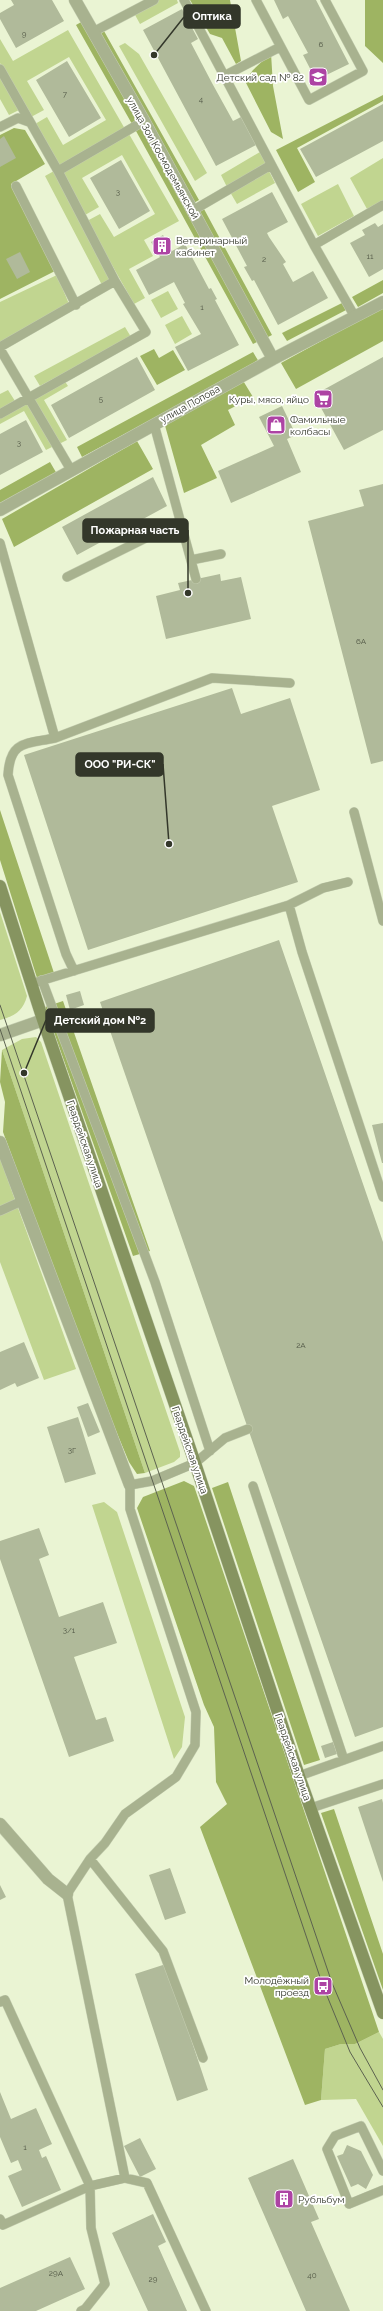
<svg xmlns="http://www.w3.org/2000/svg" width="383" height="2311" font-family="Raleway,sans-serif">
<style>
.green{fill:#c1d590}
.forest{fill:#9eb462}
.building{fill:#b0ba9a}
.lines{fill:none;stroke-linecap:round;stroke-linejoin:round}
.lane-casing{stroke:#c5ceb1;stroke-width:10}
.street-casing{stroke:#c5ceb1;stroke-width:13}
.secondary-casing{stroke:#c5ceb1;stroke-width:13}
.lane{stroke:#a8b28f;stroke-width:9}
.street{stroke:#a8b28f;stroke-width:12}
.secondary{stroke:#869460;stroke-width:12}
.tram{stroke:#5c6250;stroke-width:1}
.labels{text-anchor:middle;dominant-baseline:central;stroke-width:3.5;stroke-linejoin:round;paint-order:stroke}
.number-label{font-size:8px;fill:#525846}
.poi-label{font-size:10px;fill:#33372a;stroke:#fff;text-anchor:end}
.street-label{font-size:10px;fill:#33372a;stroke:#fff}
.leader{fill:none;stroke:#33372a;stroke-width:1.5}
.callout-dot{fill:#33372a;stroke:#fff;stroke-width:1.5}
.callout{fill:#33372a;stroke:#33372a;stroke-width:1.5}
.callout-label{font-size:11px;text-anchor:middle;font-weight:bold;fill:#fff}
</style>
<rect width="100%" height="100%" fill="#eaf4d3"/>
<path class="green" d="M158,0H177L178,3L140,24L134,13Z
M68,30L125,129L60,167L35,124L47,117L63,145L106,120L69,57L27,81L44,110L31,117L0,63V39L13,61Z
M125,43L139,54L207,173L195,181L119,46Z
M0,77L19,110L9,115L0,99Z
M129,134L179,221L144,240L153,256L129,269L145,298L134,304L87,221L100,214L114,237L155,214L122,155L82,178L99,207L85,215L61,173Z
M260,152L266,164L227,187L221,175Z
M383,158V200L367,209L350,178Z
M54,171L111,280L102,285L45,176Z
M269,171L275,183L237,204L230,192Z
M338,184L354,216L318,236L301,204Z
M57,275L69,304L0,342V302Z
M168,291L178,309L161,318L151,300Z
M182,316L192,334L175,344L165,325Z
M125,327L131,337L40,386L34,376Z
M64,380L68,386L44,400L67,440L59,444L33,398Z
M8,390L15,401L0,410V394Z
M28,400L54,446L46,450L24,411L0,424V416Z
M0,912L27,996C23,1011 15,1016 0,1020Z
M36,1037L41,1042L180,1452V1457L174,1462L145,1473L2,1050L22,1039Z
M0,1158L76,1369L44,1380L0,1262Z
M104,1502L117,1512L185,1717L182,1747L174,1759L92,1505Z
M379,2032L383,2039V2146L356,2099L321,2100L325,2049L341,2044H355Z"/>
<path class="forest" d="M190,0H230L241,61L236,64L222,38L210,34Z
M365,0H383V63L365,46Z
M83,21L139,120L132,124L76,25Z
M104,31L199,200L192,204L98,35Z
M271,53L273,86L283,139L271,132L245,81L253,70Z
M383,95V101L297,148L315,182L298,192L276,150Z
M142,127L259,341L253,344L136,131Z
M14,128L25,130L45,164L11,184L55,271L0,299V135Z
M204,209L272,335L266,338L198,213Z
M383,280V293L358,307L352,297Z
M344,302L348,309L287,341L282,333Z
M383,307V341L296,389L281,363Z
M154,349L159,358L173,350L185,370L157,385L140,356Z
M253,352L259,362L82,457L77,447Z
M242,379L253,397L228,410L235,425L201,445L217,478L184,493L164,422Z
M137,441L153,469L14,547L2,519Z
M50,462L57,474L0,505V490Z
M0,810L54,973L37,978L0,860Z
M63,1001L150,1251L133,1256L45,1007Z
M2,1050L145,1473L137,1474L129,1462L90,1369L3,1132L5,1102L0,1082Z
M184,1481L194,1486L379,2032L355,2044H341L325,2049L321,2100L305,2105L200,1827L227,1804L216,1782L214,1727L204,1705L137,1508L143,1497Z
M228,1482L320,1760L304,1765L212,1488Z
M334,1809L383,1954V1990L321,1813Z"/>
<path class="building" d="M11,0H52L64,21L16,48L0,19V13L14,5Z
M274,0H316L349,64L316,80L303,55L308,53L288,16L283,19Z
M182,9L198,39L191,43L212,83L233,121L241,117L256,145L216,166L143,30Z
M67,61L101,118L69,137L36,80Z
M383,104V141L316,177L300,149Z
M4,136L16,158L0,167V139Z
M121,160L150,211L119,229L90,178Z
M272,192L288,222L267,233L269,237L286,262L283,264L293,282L313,271L328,298L278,325L254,280L252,281L244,267L247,266L222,219Z
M375,223L378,227L383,224V269L369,277L350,243L365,235L362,230Z
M163,235L172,251L185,244L209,289L211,288L217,299L215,300L239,345L188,371L175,347L201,334L183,304L185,303L175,284L174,282L149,295L136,270L160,257L151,242Z
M20,252L30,272L17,279L6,259Z
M137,357L155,390L69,438L51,405Z
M383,357V430L344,450L314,395Z
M282,406L296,435L287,439L301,472L231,503L218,471L274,446L259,417Z
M26,420L43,452L0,475V434Z
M153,477L167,506L77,555L62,527Z
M383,484V761L371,764L308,521L364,506L359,490Z
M220,574L221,581L241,577L251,619L166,639L156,596L180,590L178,583Z
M232,688L241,714L290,698L320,790L272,806L298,882L88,950L24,755Z
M279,940L383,1242V1727L355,1737L100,1002Z
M80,991L84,1005L70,1010L66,995Z
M383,1123V1163H382L372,1125Z
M24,1342L39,1378L17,1387L15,1383L0,1390V1352Z
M88,1403L100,1432L88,1437L77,1407Z
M78,1417L96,1474L65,1483L47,1427Z
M39,1528L49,1555L39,1559L59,1617L103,1602L117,1643L74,1657L96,1720L106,1717L114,1741L69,1757L0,1559V1541Z
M333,1742L337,1754L325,1758L321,1746Z
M382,1799L383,1803V1882L358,1807Z
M170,1868L186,1913L165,1920L149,1875Z
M0,1885L6,1897L0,1900Z
M166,1964L208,2090L177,2101L135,1974Z
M0,2092L11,2119L36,2108L52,2144L39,2150L42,2158L46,2156L61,2190L22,2207L8,2176L22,2170L18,2160L11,2163L0,2137Z
M140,2138L156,2169L140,2177L124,2146Z
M347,2145L361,2151L373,2175L366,2189L358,2184L351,2187L337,2156L343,2154Z
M293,2159L319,2219L311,2222L350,2311H306L248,2178Z
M153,2214L166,2242L158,2246L187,2311H148L112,2233Z
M70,2257L85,2289L36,2311H0V2288Z"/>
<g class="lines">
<defs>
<path id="lane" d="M184,0L314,245L383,205
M256,0L309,100L363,71L325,0
M93,32L154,0
M0,69L58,171L115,281L146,332L0,414
M224,76L280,47
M0,127L18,118L29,122
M58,171L144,121
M16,186L76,305
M192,211L271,165
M314,245L355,317
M0,347L115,281
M0,349L71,470
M154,424L196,579
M0,543L55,738L212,678L290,683
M191,560L221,554
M67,577L180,521
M55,738C26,744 10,740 8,775L66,954L74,971
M354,812L383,921
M289,905L302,952L383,1197
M42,980L155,1282L210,1451
M37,982L289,905L323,888L348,882
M0,1211L22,1201
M253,1486L344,1760
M299,1776L383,1746
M311,1808L383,1784
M90,1859L163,1951L203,2058
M0,2002L5,2000L90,2186L91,2228L105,2284L85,2309L81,2311
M383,2171L361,2126L335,2136L327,2149L349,2204L383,2190
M125,2178L67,1894L90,1859L105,1843L125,1814L176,1777L195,1745L196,1712L130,1509V1485L152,1481L195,1463L225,1438L248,1429
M0,2219L3,2225L90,2186L125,2178L147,2183L206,2311"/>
<path id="street" d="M75,0L144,121L273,359
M0,510L273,359L383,302
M0,1035L43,1020
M0,1142L130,1485
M0,1824L48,1879L67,1894"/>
<path id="secondary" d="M0,886L43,1020L195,1463L299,1776L383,2013"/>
</defs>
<use href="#lane" class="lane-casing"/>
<use href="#street" class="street-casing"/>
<use href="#secondary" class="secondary-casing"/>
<use href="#lane" class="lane"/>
<use href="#street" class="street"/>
<use href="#secondary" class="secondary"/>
<path class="tram" d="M0,1005L332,1983L360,2048L383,2090
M0,1029L323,1986L350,2052L383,2107"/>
</g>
<defs>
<symbol id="school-square" viewBox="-11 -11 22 22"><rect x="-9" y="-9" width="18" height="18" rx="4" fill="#ad43a4" stroke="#fff"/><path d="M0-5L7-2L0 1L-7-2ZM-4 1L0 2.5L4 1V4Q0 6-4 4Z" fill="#fff"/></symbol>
<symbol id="building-square" viewBox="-11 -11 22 22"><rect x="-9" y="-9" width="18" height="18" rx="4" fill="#ad43a4" stroke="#fff"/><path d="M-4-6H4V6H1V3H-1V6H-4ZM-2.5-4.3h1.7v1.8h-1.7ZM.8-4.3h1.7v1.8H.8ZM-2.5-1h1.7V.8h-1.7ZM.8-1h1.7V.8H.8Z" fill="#fff"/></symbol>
<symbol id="supermarket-square" viewBox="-11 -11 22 22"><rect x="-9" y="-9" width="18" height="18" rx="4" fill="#ad43a4" stroke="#fff"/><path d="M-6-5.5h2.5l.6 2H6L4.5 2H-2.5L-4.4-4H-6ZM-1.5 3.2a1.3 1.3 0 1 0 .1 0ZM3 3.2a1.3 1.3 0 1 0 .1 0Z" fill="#fff"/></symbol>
<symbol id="shop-square" viewBox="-11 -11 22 22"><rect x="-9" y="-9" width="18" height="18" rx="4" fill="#ad43a4" stroke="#fff"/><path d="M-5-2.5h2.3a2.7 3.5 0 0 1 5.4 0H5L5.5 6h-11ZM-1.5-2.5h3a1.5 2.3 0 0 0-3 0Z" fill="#fff"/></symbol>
<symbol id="bus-square" viewBox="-11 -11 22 22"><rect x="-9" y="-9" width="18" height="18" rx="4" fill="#ad43a4" stroke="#fff"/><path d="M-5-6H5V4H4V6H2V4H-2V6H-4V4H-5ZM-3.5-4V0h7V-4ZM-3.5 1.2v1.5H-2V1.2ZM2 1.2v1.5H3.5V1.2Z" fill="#fff"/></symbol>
</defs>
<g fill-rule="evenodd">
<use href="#school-square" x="307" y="66" width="22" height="22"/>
<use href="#building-square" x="151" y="235" width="22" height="22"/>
<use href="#supermarket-square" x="312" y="388" width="22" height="22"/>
<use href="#shop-square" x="265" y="414" width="22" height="22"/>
<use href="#bus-square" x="312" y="1975" width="22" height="22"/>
<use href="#building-square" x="273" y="2188" width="22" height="22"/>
</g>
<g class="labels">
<g class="number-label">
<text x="24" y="34">9</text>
<text x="321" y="44">6</text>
<text x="65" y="94">7</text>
<text x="201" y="99">4</text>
<text x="118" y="192">3</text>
<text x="370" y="256">11</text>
<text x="264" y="259">2</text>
<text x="202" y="307">1</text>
<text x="101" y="399">5</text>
<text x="19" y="443">3</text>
<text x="361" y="641">6А</text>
<text x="301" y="1345">2А</text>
<text x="72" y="1450">3Г</text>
<text x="69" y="1630">3/1</text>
<text x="25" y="2147">1</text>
<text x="56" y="2273">29А</text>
<text x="312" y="2275">40</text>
<text x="153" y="2279">29</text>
</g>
<g class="poi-label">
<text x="304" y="77">Детский сад № 82</text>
<text x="176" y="240" text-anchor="start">Ветеринарный<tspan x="176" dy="12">кабинет</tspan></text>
<text x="309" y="399">Куры, мясо, яйцо</text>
<text x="290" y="419" text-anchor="start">Фамильные<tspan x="290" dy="12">колбасы</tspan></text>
<text x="309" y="1980">Молодёжный<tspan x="309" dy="12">проезд</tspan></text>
<text x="298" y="2199" text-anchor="start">Рубльбум</text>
</g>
<g class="street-label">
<text transform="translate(163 158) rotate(61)">улица Зои Космодемьянской</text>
<text transform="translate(190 404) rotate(-29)">улица Попова</text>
<text transform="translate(85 1144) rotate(71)">Гвардейская улица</text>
<text transform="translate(190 1450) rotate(71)">Гвардейская улица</text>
<text transform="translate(293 1757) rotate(71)">Гвардейская улица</text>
</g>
</g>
<path class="leader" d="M154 55L184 17M188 593L188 530M169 844L163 764M24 1073L46 1020"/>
<g class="callout-dot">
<circle cx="154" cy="55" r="4"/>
<circle cx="188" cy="593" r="4"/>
<circle cx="169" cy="844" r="4"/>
<circle cx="24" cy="1073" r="4"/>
</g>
<g class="callout">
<rect x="184" y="5" width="56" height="23" rx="4"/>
<rect x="83" y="519" width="105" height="23" rx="4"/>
<rect x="76" y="753" width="87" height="23" rx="4"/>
<rect x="46" y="1009" width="108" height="23" rx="4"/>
</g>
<g class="callout-label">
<text x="212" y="20">Оптика</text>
<text x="135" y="534">Пожарная часть</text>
<text x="120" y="768">ООО "РИ-СК"</text>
<text x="100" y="1024">Детский дом №2</text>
</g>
</svg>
